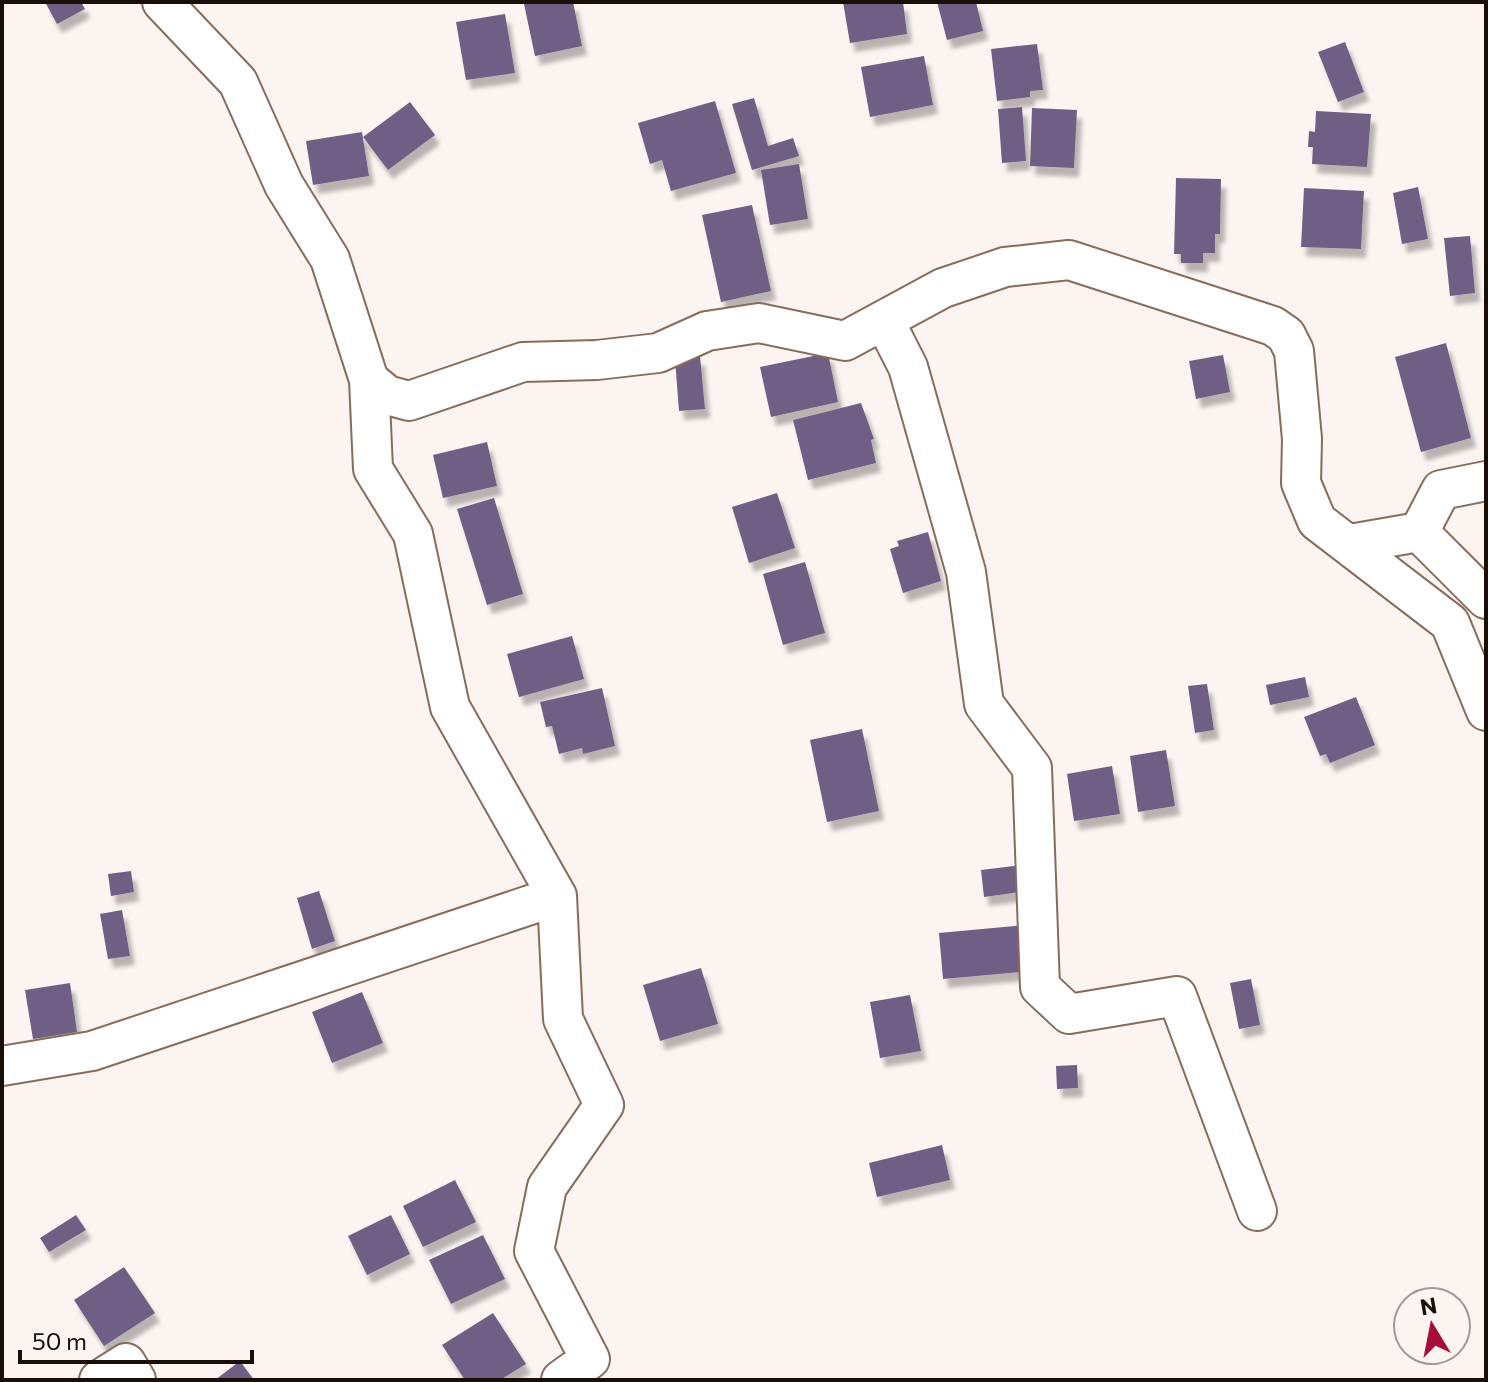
<svg xmlns="http://www.w3.org/2000/svg" width="1488" height="1382" font-family="Commissioner,sans-serif">
<style>
.building{fill:#705f84;filter:url(#shadow)}
.lines{fill:none;stroke-linecap:round;stroke-linejoin:round}
.minor-casing{stroke:#886c5b;stroke-width:42}
.minor{stroke:#fff;stroke-width:38}
</style>
<defs>
<filter id="shadow"><feDropShadow dx="5" dy="9" stdDeviation="2" flood-color="#0004"/></filter>
</defs>
<rect width="100%" height="100%" fill="#fbf4f1"/>
<path class="building" d="M45,2H81L85,9L57,24Z
M532,2H573L582,46L535,56L524,4Z
M843,2H903L907,34L850,43Z
M937,2H976L983,31L947,40Z
M505,14L515,73L466,80L456,22Z
M1345,42L1364,92L1338,102L1318,52Z
M1037,44L1043,90L1030,91V97L997,101L991,49Z
M924,56L933,105L870,117L861,67Z
M754,98L768,146L793,138L799,156L752,170L732,104Z
M715,101L736,173L671,191L662,160L650,164L638,123Z
M410,102L435,135L388,170L363,137Z
M1022,107L1026,161L1002,163L998,109Z
M1032,108L1077,110L1074,168L1030,166Z
M1316,111L1371,114L1367,167L1312,164L1313,147H1308L1309,131L1315,132Z
M362,132L369,176L313,185L306,141Z
M799,164L808,219L770,225L761,170Z
M1176,178L1221,179L1220,234H1215V253H1203V263H1181V254H1174Z
M1418,187L1428,239L1402,244L1393,193Z
M1304,188L1364,191L1361,249L1301,247Z
M752,205L771,291L721,302L702,215Z
M1470,236L1475,293L1450,296L1444,238Z
M1446,343L1471,438L1421,452L1395,357Z
M828,353L838,402L771,417L760,367Z
M1223,355L1230,392L1196,399L1189,361Z
M700,356L705,409L679,411L675,359Z
M861,403L874,439L871,440L876,463L808,480L793,420Z
M487,442L497,486L443,498L433,455Z
M777,493L795,548L749,563L732,507Z
M494,498L523,594L487,605L457,509Z
M928,532L941,581L903,593L890,549L899,546L897,541Z
M805,562L825,633L783,645L763,574Z
M572,636L584,679L519,697L507,654Z
M1305,677L1309,697L1270,705L1266,685Z
M1207,684L1214,730L1195,733L1188,686Z
M602,688L615,746L583,754L582,748L559,754L552,726L546,727L540,702Z
M1356,697L1375,745L1330,763L1326,754L1320,756L1304,717Z
M862,729L879,811L827,822L810,740Z
M1166,750L1175,806L1138,812L1130,756Z
M1112,766L1120,814L1074,821L1067,774Z
M1031,864L1034,890L984,897L981,870Z
M131,871L134,892L111,896L108,874Z
M319,891L335,941L312,949L297,898Z
M122,910L130,956L108,959L100,914Z
M1026,925L1030,971L943,979L939,933Z
M701,968L718,1024L660,1041L643,985Z
M1251,979L1260,1025L1239,1029L1230,983Z
M70,983L77,1032L33,1039L25,990Z
M362,992L383,1043L332,1063L312,1012Z
M910,995L921,1051L880,1058L870,1002Z
M1077,1065L1078,1088L1057,1089L1056,1066Z
M942,1145L950,1180L877,1197L869,1163Z
M455,1180L476,1222L423,1247L403,1206Z
M76,1215L86,1230L49,1252L40,1238Z
M391,1215L410,1254L367,1275L348,1236Z
M483,1235L505,1279L451,1304L429,1260Z
M124,1267L155,1313L104,1346L74,1300Z
M493,1313L526,1364L500,1380H465L442,1345Z
M240,1361L254,1380H215Z"/>
<g class="lines">
<defs>
<path id="minor" d="M162,2L238,82L284,185L330,259L369,380L387,395L409,401L523,362L597,360L658,353L707,331L759,323L845,341L943,288L1005,267L1069,260L1273,326L1286,335L1294,351L1302,439L1301,483L1317,521L1450,623L1486,711
M884,320L908,367L966,572L984,704L1032,768L1040,987L1069,1014L1177,996L1257,1211
M369,380L373,469L413,534L450,707L557,896L563,1019L604,1105L547,1187L534,1251L590,1359L561,1380
M1419,532L1441,490L1486,481
M1350,544L1419,532L1486,599
M2,1066L92,1051L557,896
M99,1380L126,1363L136,1380"/>
</defs>
<use href="#minor" class="minor-casing"/>
<use href="#minor" class="minor"/>
</g>
<rect width="1488" height="1382" fill="none" stroke="#190e08" stroke-width="8"/>
<g transform="translate(1432 1326) rotate(350)"><circle r="38" fill="#fbf4f1" stroke="#a19894" stroke-width="2"/>
<path d="M0-6L14 30L0 20L-14 30Z" fill="#a60d37"/>
<text y="-12" font-size="22" font-weight="bold" text-anchor="middle" fill="#190e08">N</text>
</g>
<path d="M20 1350v12h232v-12" fill="none" stroke="#190e08" stroke-width="4"/>
<text x="32" y="1350" font-size="24" fill="#190e08" stroke="#fbf4f1" stroke-width="6" paint-order="stroke">50 m</text>
</svg>
